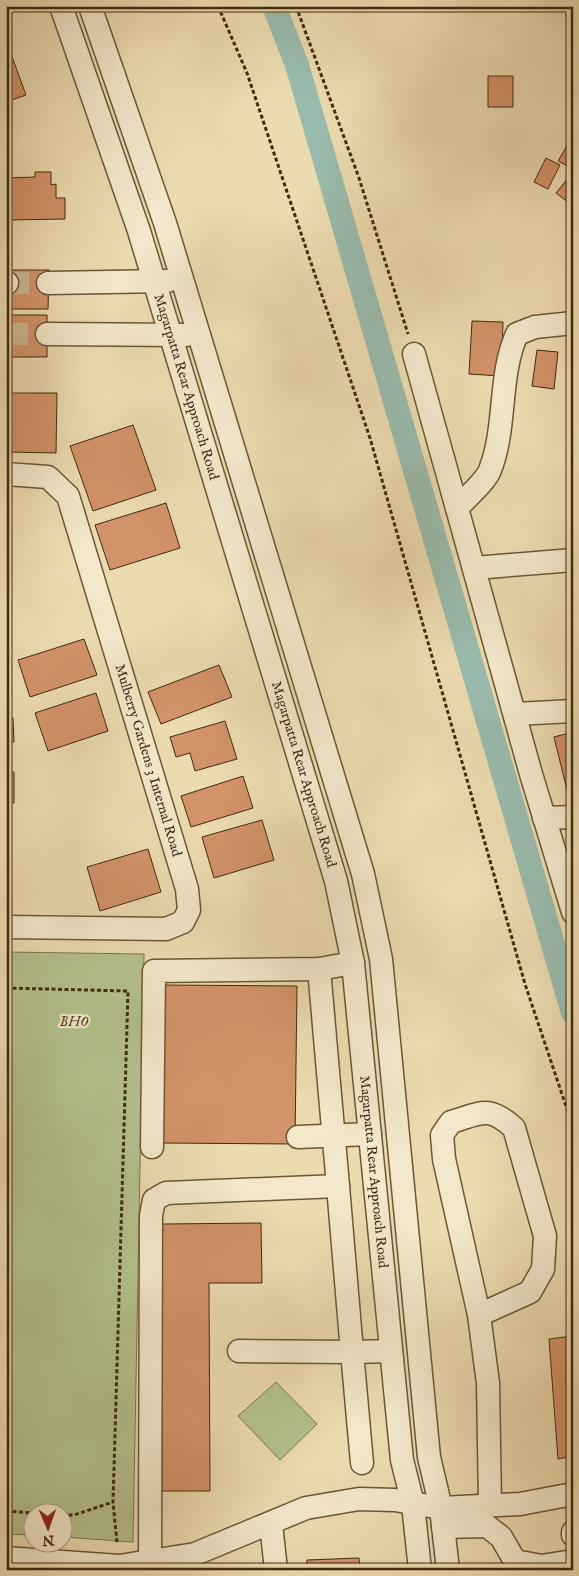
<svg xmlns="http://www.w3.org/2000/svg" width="579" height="1576" font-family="'IM FELL English',serif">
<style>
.green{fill:#b4c18d;stroke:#7a764d}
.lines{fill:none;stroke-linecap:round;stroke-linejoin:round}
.canal{stroke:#99bbad;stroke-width:24}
.building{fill:#d2926a;stroke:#402b0d}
.minor-tunnel{stroke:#cab88f;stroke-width:22;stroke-dasharray:22 11;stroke-linecap:butt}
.minor-casing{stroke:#6b5736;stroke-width:25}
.path{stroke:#402b0d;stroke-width:3;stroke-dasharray:4 2.5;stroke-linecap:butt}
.minor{stroke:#f3e8cb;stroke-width:22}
.labels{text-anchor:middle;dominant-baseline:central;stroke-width:4.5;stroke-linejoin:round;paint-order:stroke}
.street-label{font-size:14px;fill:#402b0d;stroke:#f3e8cb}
.park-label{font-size:14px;font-style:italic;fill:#574927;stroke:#f3e8cb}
</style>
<rect width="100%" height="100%" fill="#ecdbaf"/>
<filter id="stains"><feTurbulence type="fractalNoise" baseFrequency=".004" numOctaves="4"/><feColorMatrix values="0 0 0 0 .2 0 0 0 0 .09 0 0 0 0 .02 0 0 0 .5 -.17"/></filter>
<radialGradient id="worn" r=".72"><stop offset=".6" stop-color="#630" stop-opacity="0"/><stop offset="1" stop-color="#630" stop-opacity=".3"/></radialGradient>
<path class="green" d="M6,952L144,954L133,1542L63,1537L62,1514H32V1535L6,1534Z
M276,1382L317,1424L280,1460L238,1416Z"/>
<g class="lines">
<path class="canal" d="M274,6L297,65L573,1013"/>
</g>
<path class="building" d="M11,54L26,95L6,102V56Z
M488,76H513V107H488Z
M571,139L573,140V169L558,161Z
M546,158L560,165L548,189L534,182Z
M35,172H51V185L56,184V198H65V219L6,220V178L35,177Z
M573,172V206L556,193Z
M7,270H49L48,309H7Z
M6,315H47V357H6Z
M472,321L503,322L501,376L469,374Z
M537,350L558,352L554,389L532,386Z
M9,393H57L56,453L8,452Z
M133,425L156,490L93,511L70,446Z
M166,503L180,548L110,570L95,525Z
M84,639L97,675L30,697L18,660Z
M219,665L232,697L161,724L148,692Z
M96,693L108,731L48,751L35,713Z
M6,696L7,719L13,718L14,742H6Z
M225,721L237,759L195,771L190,753L176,757L170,737Z
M573,732V788L567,790L554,737Z
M6,772H14V803H6Z
M243,776L253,808L191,827L181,796Z
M262,820L274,860L214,878L202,837Z
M148,849L161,892L100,911L87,867Z
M163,985L297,986L295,1144L162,1143Z
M261,1223L262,1283H209L210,1491H162V1224Z
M573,1336V1456L558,1459L549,1339Z
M359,1558L360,1570H307V1560Z"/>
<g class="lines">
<path class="minor-tunnel" d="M7,283H48
M6,334H47"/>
<defs>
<g id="minor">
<path id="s1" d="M61,6L139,231L336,881L353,963L402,1460L413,1504L420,1570"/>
<path d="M90,6L165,223L363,874L381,959L429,1457L441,1508L448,1570"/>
<path d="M6,283H7"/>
<path d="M48,283L167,281"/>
<path d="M47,334L186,335"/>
<path d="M414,354L531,774L573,912"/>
<path id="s2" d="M6,474L48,477L68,496L187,889L189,910L183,922L166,929L6,927"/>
<path d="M457,508C466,498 486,481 490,470C507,427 498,376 517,334L535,327L573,323"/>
<path d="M474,568L573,560"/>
<path d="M515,714L573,711"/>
<path d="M544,818L573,817"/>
<path d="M319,969L338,1186"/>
<path d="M298,1137L370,1134"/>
<path d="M152,1147L154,971L319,969L353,963"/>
<path d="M479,1315L530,1292L543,1269L545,1236L514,1128C488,1105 482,1113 451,1122L442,1135L444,1159L479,1315L488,1383L490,1505"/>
<path d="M239,1351L352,1352L362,1463"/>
<path d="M271,1524L276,1570"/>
<path d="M443,1527L487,1526L501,1537L515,1561L541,1566L573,1561"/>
<path d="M573,1532V1535"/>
<path d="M6,1558L119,1566L195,1554L306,1508L359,1499L395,1500L441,1508L520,1504L573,1494"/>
<path d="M150,1561L151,1216L154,1200L166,1193L338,1186L352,1352L391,1351"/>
</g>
</defs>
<use href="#minor" class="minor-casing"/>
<path class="path" d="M218,6L247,73L370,438L525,984L573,1127
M296,6L359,178L408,334
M6,988L128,991L113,1502L117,1543
M6,1511L47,1514
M62,1515H74L113,1502"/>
<use href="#minor" class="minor"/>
</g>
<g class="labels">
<g class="street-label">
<text stroke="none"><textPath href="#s1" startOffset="401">Magarpatta Rear Approach Road</textPath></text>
<text stroke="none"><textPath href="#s2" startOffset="346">Mulberry Gardens 3 Internal Road</textPath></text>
<text stroke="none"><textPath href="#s1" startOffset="806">Magarpatta Rear Approach Road</textPath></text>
<text stroke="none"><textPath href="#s1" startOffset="1211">Magarpatta Rear Approach Road</textPath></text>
</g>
<g class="park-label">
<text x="74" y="1022">BHO</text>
</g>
</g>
<rect width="579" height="1576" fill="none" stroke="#ecdbaf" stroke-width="25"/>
<rect x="8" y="8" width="564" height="1561" fill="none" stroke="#402b0d" stroke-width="2.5"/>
<rect x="12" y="12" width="554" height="1551" fill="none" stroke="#402b0d"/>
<g transform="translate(48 1528) rotate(178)"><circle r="24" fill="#f3e8cb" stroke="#ab9c7f"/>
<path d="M0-4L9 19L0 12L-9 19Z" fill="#8f2418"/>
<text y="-8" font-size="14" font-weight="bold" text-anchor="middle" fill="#402b0d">N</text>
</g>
<rect width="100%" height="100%" filter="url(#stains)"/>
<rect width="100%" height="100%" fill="url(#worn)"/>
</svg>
